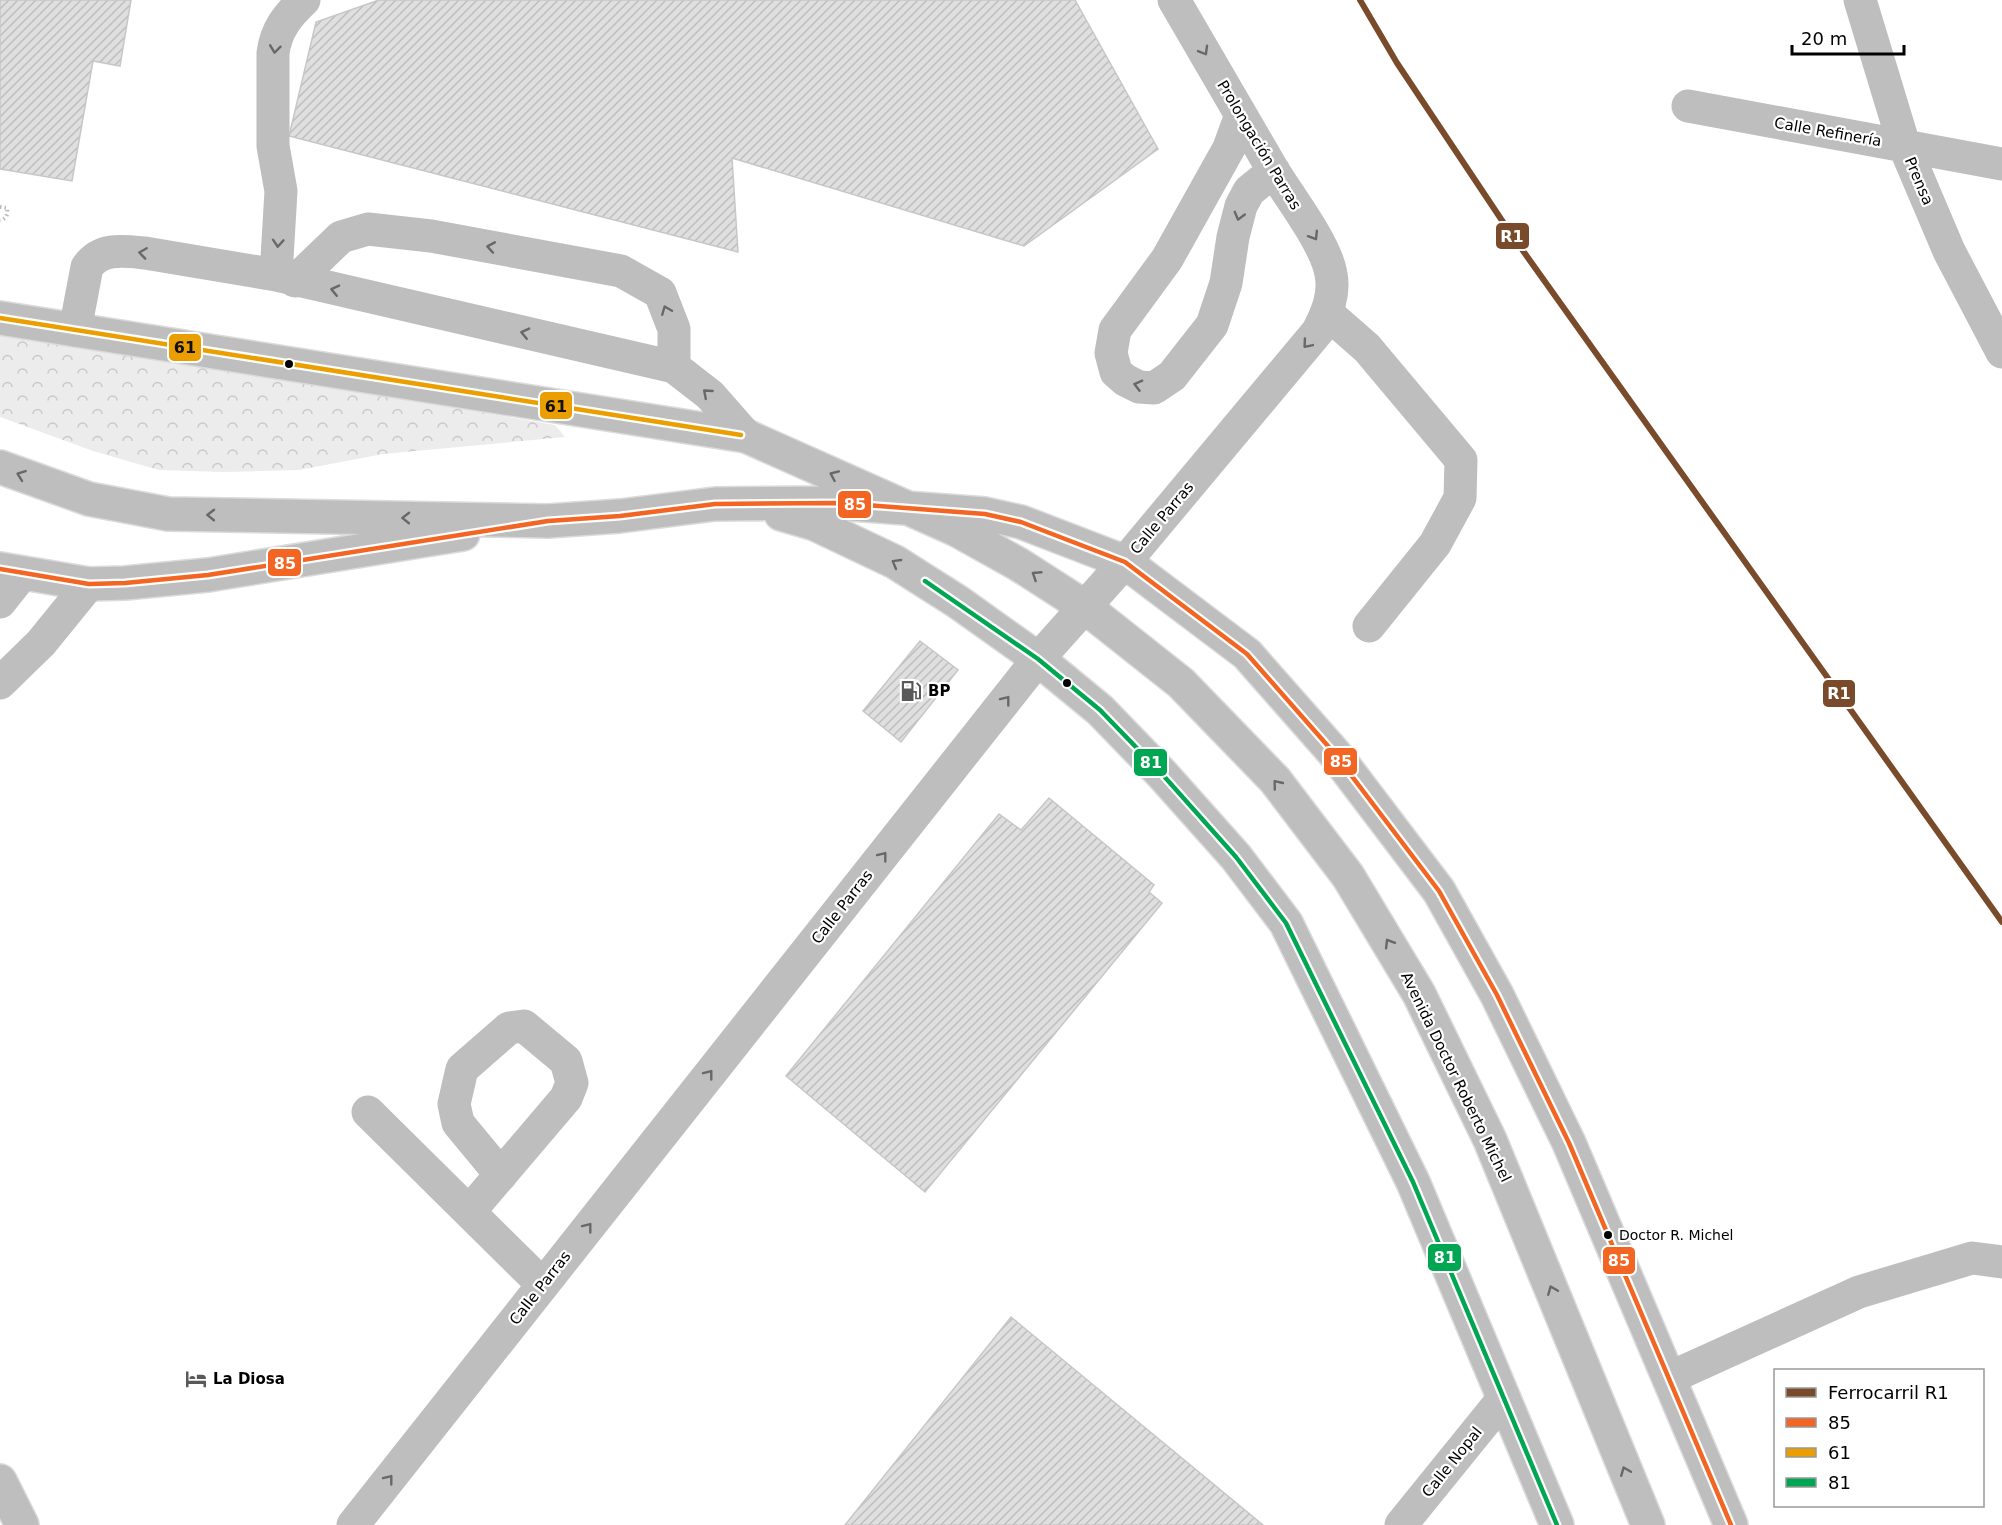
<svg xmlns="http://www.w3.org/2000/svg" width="2002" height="1525" font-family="'DejaVu Sans',sans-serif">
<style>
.park{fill:url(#park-crowns)}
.building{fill:url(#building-hatch);stroke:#c7c7c7;stroke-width:1.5}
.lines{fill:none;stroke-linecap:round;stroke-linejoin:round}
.major-casing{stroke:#dbdbdb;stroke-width:36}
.highway-casing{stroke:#dbdbdb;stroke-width:36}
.path{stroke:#b9b9b9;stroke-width:4;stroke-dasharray:1.5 3;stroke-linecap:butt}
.minor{stroke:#bebebe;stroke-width:33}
.major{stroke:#bebebe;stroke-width:33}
.highway{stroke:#bebebe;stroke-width:33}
.bus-1-casing{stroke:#fff;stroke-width:9}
.bus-2-casing{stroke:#fff;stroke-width:9}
.bus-3-casing{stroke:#fff;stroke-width:9}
.bus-1{stroke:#f26522;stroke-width:4.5}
.bus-2{stroke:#eb9e00;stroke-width:4.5}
.bus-3{stroke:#00a651;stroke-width:4.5}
.rail-1-casing{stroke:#fff;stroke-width:10}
.rail-1{stroke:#7a4b2a;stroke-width:6}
.oneway{stroke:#686868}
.bus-dot{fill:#000;stroke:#fff;stroke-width:2}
.labels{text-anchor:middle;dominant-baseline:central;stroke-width:4.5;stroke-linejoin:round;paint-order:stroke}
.bus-label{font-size:14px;fill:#000;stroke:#fff;text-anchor:start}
.street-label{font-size:15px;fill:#000;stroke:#fff}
.poi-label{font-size:15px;font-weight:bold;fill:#000;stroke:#fff;text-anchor:start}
.line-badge{stroke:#fff;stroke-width:2}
.badge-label{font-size:16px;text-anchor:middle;font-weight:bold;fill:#fff}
.pale-badge-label{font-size:16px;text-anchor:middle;font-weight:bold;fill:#111}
</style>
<defs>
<pattern id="park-crowns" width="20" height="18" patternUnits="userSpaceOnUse" patternTransform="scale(1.5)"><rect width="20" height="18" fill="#ececec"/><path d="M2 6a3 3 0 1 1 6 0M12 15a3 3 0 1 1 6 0" fill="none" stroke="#c9c9c9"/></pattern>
<pattern id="building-hatch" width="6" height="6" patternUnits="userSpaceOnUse" patternTransform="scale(1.5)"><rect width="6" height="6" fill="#dfdfdf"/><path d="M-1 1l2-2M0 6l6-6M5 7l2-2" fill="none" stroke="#bebebe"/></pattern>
</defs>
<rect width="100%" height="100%" fill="#fff"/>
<path class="park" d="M0,330L555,425L565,437L383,454L299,470L223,472L159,470L93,451L0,417Z"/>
<path class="building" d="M0,0H131L120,66L93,61L72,181L0,169Z
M379,0H1075L1158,149L1024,246L732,158L738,252L289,136L316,22Z
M920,641L958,670L901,742L863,711Z
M1049,798L1154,885L1149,892L1162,903L925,1192L786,1076L999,814L1021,830Z
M1011,1317L1263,1525H845Z"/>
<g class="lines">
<defs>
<path id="major" d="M0,318L746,436L957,530L1018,564L1085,607L1181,683L1275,780L1348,876L1419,994L1490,1140L1648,1525
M781,514L815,524L895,562L958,602L1038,659L1100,710L1162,774L1236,857L1286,923L1413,1182L1557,1525
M548,521L620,516L715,504L839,503L985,514L1021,522L1125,562L1247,654L1335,754L1439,891L1497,995L1569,1143L1731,1525
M0,1481L22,1525"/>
<path id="highway" d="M0,467L89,499L168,514L548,521
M0,569L89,584L125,583L208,575L463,534"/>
</defs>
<use href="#major" class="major-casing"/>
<use href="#highway" class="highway-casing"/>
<path class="path" d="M0,207L7,208C8,213 7,219 0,220"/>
<path class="minor" d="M1860,0L1904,145L1949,251L2002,352
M1688,106L2002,164
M1241,115L1229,148L1167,259L1115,330L1111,353L1116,372L1125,380L1139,387L1154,388L1172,376L1212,325L1226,283L1233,237L1241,206L1249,191L1274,171
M276,275L281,191L273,146V53C276,30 287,16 304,0
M295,281L341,237L368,229L431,236L621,271L660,293L674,329V367
M1327,313L1367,348L1461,460L1460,498L1435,544L1369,626
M75,330L87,267C101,247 124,251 145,253L276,275L674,367L710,395L746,436
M0,602L23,573
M0,683L41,643L89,584
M368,1112L543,1285
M469,1212L566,1098L572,1083L566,1061L524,1026L509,1028L462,1069L454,1104L458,1123L501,1175
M1669,1378L1859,1292L1972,1258L2002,1262
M353,1525L1038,659L1125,562L1318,331C1327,313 1335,295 1331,274C1326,244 1290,198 1273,170C1240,114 1207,57 1174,0
M1401,1525L1503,1399"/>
<use href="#major" class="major"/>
<use href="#highway" class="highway"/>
<defs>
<path id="bus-1" d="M0,569L89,584L125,583L208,575L548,521L620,516L715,504L839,503L985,514L1021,522L1125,562L1247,654L1335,754L1439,891L1497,995L1569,1143L1731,1525"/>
<path id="bus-2" d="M0,318L741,435"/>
<path id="bus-3" d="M925,581L1038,659L1100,710L1162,774L1236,857L1286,923L1413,1182L1557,1525"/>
</defs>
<use href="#bus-1" class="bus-1-casing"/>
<use href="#bus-2" class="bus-2-casing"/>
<use href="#bus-3" class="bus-3-casing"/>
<use href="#bus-1" class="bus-1"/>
<use href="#bus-2" class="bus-2"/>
<use href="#bus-3" class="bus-3"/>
<defs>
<path id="rail-1" d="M1360,0L1397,63L1511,234L2002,922"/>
</defs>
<use href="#rail-1" class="rail-1-casing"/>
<use href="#rail-1" class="rail-1"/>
</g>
<defs><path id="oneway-chevron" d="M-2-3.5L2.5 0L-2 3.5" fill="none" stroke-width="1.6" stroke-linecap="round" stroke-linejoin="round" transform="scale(1.5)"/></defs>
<g class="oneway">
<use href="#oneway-chevron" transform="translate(275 49) rotate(97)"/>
<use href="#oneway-chevron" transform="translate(1204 51) rotate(60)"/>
<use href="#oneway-chevron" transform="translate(1239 216) rotate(105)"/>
<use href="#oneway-chevron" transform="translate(1314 236) rotate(58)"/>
<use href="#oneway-chevron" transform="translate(278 243) rotate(94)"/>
<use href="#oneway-chevron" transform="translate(491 247) rotate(-170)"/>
<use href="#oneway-chevron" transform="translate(143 253) rotate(-172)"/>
<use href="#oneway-chevron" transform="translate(335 290) rotate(-167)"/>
<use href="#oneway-chevron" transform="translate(666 310) rotate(-112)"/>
<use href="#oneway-chevron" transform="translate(525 333) rotate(-167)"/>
<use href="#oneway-chevron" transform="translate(1307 344) rotate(130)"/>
<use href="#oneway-chevron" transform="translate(1138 385) rotate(-165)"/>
<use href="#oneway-chevron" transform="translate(707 393) rotate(-139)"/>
<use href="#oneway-chevron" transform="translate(21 475) rotate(-160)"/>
<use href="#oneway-chevron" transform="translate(834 475) rotate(-156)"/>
<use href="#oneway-chevron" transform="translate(211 515) rotate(-179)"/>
<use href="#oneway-chevron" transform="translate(406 518) rotate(-179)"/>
<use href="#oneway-chevron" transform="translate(896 563) rotate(-150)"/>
<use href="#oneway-chevron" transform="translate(1036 575) rotate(-147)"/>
<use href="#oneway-chevron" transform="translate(1006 700) rotate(-52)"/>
<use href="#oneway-chevron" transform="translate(1277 784) rotate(-129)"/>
<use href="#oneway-chevron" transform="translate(883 856) rotate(-52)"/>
<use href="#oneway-chevron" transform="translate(1389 943) rotate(-121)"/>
<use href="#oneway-chevron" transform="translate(709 1074) rotate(-52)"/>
<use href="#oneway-chevron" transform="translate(588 1227) rotate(-52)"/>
<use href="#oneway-chevron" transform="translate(1552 1290) rotate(-112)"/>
<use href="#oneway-chevron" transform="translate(1625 1471) rotate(-112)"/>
<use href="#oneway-chevron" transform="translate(389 1479) rotate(-52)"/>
</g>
<defs>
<symbol id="fuel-bare" viewBox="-9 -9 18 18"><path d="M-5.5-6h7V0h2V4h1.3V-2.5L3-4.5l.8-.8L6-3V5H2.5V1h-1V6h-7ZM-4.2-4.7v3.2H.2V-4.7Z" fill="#595959" stroke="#fff" stroke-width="2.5" paint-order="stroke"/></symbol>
<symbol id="hotel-bare" viewBox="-9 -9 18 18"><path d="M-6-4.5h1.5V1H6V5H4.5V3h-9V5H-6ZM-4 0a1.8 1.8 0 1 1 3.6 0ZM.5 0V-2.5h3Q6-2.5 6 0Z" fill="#595959" stroke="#fff" stroke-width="2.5" paint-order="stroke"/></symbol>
</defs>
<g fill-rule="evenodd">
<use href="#fuel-bare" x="896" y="676" width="30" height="30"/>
<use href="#hotel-bare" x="181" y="1364" width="30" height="30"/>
</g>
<g class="bus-dot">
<circle cx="289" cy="364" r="5"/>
<circle cx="1067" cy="683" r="5"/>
<circle cx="1608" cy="1235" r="5"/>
</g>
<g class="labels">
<g class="bus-label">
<text x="1619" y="1235">Doctor R. Michel</text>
</g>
<g class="street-label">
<text transform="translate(1828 132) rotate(10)">Calle Refinería</text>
<text transform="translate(1259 145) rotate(59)">Prolongación Parras</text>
<text transform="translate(1919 181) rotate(67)">Prensa</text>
<text transform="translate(1162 518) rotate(-50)">Calle Parras</text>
<text transform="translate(842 907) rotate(-52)">Calle Parras</text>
<text transform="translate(1456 1077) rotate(64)">Avenida Doctor Roberto Michel</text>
<text transform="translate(540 1288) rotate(-52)">Calle Parras</text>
<text transform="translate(1452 1462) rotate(-51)">Calle Nopal</text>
</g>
<g class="poi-label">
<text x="928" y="691">BP</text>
<text x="213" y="1379">La Diosa</text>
</g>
</g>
<g class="line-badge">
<rect x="1495" y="222" width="35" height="28" rx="6" fill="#7a4b2a"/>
<rect x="168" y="333" width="34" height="29" rx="6" fill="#eb9e00"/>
<rect x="539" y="391" width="34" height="29" rx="6" fill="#eb9e00"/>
<rect x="837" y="490" width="35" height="29" rx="6" fill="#f26522"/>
<rect x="267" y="548" width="35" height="29" rx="6" fill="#f26522"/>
<rect x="1822" y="679" width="34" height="29" rx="6" fill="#7a4b2a"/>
<rect x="1323" y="747" width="35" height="29" rx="6" fill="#f26522"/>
<rect x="1133" y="748" width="35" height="29" rx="6" fill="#00a651"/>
<rect x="1427" y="1243" width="35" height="29" rx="6" fill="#00a651"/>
<rect x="1602" y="1246" width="34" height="29" rx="6" fill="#f26522"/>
</g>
<g class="badge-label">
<text x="1512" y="242">R1</text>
<text x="855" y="510">85</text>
<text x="285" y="569">85</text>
<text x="1839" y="699">R1</text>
<text x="1341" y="767">85</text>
<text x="1151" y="768">81</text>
<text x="1445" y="1263">81</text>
<text x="1619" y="1266">85</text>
</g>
<g class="pale-badge-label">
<text x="185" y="353">61</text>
<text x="556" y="412">61</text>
</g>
<rect x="1774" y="1369" width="210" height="138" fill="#ffffff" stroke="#999999" stroke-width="1.5"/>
<rect x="1786" y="1388" width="30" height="9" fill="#7a4b2a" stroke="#999999" stroke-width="1.5"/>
<text x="1828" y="1399" font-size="18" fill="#000000">Ferrocarril R1</text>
<rect x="1786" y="1418" width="30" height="9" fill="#f26522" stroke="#999999" stroke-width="1.5"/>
<text x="1828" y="1429" font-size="18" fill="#000000">85</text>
<rect x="1786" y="1448" width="30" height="9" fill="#eb9e00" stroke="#999999" stroke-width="1.5"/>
<text x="1828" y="1459" font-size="18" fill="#000000">61</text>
<rect x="1786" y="1478" width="30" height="9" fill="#00a651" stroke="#999999" stroke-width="1.5"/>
<text x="1828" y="1489" font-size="18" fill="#000000">81</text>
<path d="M1792 45v9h112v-9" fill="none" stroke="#000000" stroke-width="3"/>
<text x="1801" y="45" font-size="18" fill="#000000" stroke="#ffffff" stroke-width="4.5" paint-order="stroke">20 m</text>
</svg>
